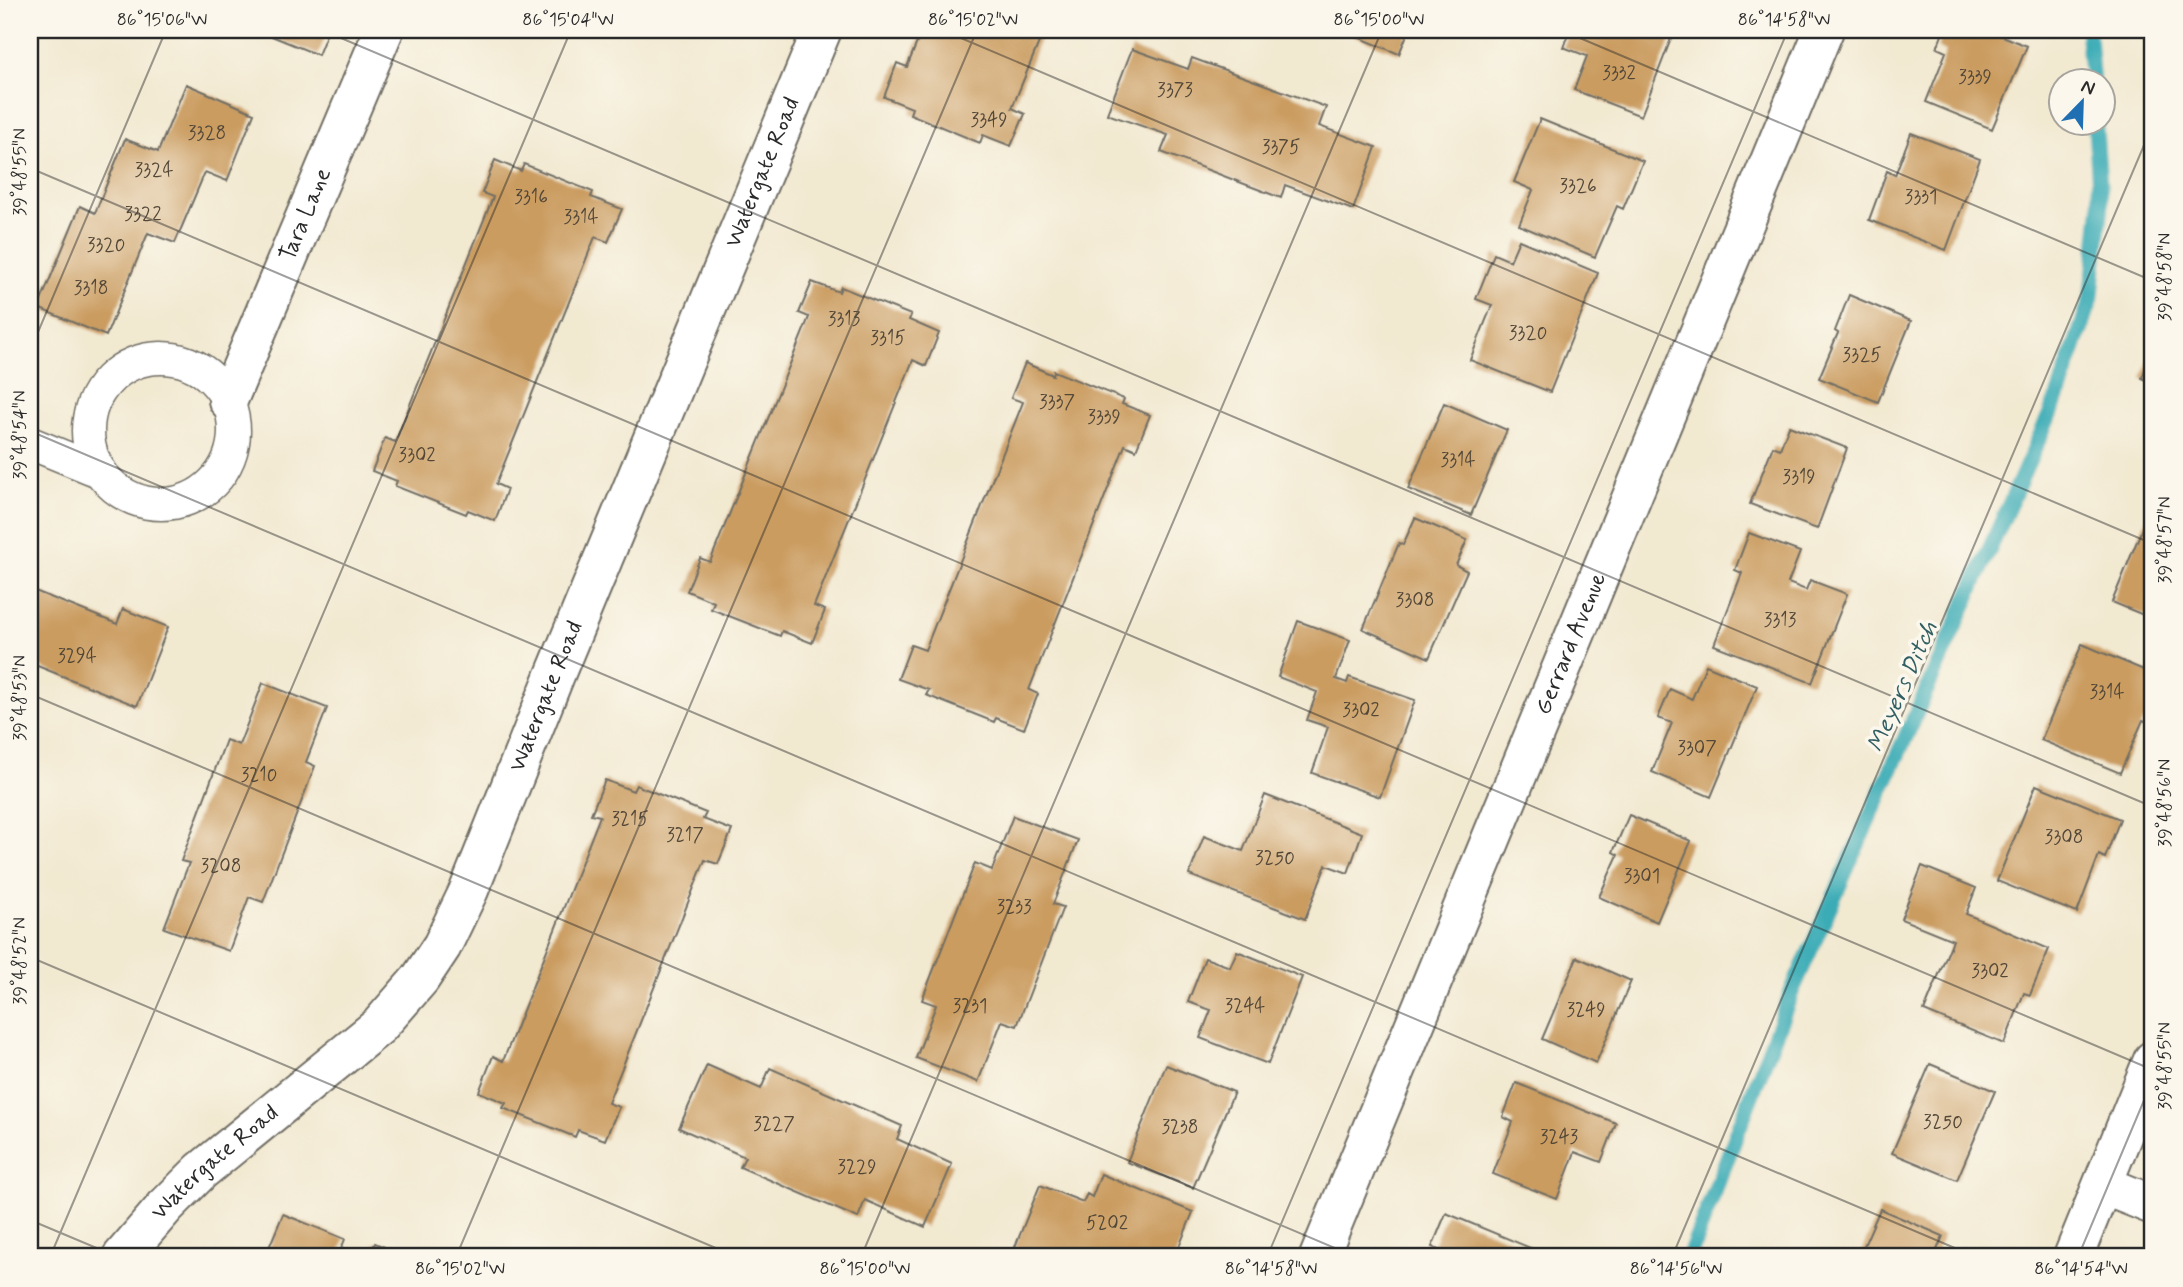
<svg xmlns="http://www.w3.org/2000/svg" width="2183" height="1287" font-family="Mynerve,sans-serif">
<style>
.lines{fill:none;stroke-linecap:round;stroke-linejoin:round}
.stream{stroke:#3bacb6;stroke-width:16}
.building{fill:#ca9c60}
.service-casing{stroke:#716e65;stroke-width:35}
.minor-casing{stroke:#716e65;stroke-width:42}
.service{stroke:#fff;stroke-width:32}
.minor{stroke:#fff;stroke-width:38}
.ticks{fill:none;stroke:#2b2b2b;stroke-width:2;stroke-opacity:0.45}
.labels{text-anchor:middle;dominant-baseline:central;stroke-width:7;stroke-linejoin:round;paint-order:stroke}
.number-label{font-size:19px;fill:#534738}
.street-label{font-size:23px;fill:#2b2b2b;stroke:#fbf7ec}
.water-label{font-size:24px;font-style:italic;fill:#315f63;stroke:#fbf7ec}
.neatline{fill:none;stroke:#2b2b2b;stroke-width:2.5}
.ticks-label{font-size:18px;text-anchor:middle;fill:#2b2b2b}
</style>
<rect width="100%" height="100%" fill="#fbf7ec"/>
<filter id="ink" filterUnits="userSpaceOnUse"><feTurbulence type="fractalNoise" baseFrequency=".0143" numOctaves="2"/><feDisplacementMap in="SourceGraphic" scale="14" xChannelSelector="R" yChannelSelector="G"/><feConvolveMatrix kernelMatrix="1 2 1 2 8 2 1 2 1" color-interpolation-filters="sRGB"/></filter>
<filter id="wash" filterUnits="userSpaceOnUse"><feTurbulence type="fractalNoise" baseFrequency=".00686" numOctaves="4" result="noise"/><feDisplacementMap in="SourceGraphic" scale="28" xChannelSelector="R" yChannelSelector="G"/><feGaussianBlur stdDeviation="1.57" result="paint"/><feColorMatrix in="noise" values="0 0 0 0 0 0 0 0 0 0 0 0 0 0 0 0 0 1.4 0 .05"/><feComposite in="paint" operator="in"/></filter>
<g filter="url(#wash)">
<rect width="100%" height="100%" fill="#f2e9d1"/>
<g class="lines">
<path class="stream" d="M2088,30L2092,80
M1689,1257L1792,991L2058,396L2091,299L2101,208L2095,122"/>
</g>
<g id="blocks">
<path class="building" d="M257,30H328L318,55Z
M922,30H1044L1012,108L1025,114L1011,146L983,135L980,143L910,114L912,108L884,97L897,63L907,67Z
M1341,30H1409L1399,54Z
M1570,30L1674,31L1641,116L1574,90L1587,56L1563,47Z
M1944,30H1988L2027,46L1992,129L1926,102L1946,52L1937,48Z
M1132,49L1188,69L1192,58L1326,107L1319,126L1376,147L1353,210L1285,185L1281,198L1161,152L1168,135L1107,114Z
M186,84L254,113L227,181L205,172L175,243L148,233L106,336L38,308L80,206L95,213L125,139L158,152Z
M1540,119L1643,161L1623,209L1617,206L1595,257L1519,225L1533,190L1514,182Z
M1911,133L1980,159L1946,250L1869,220L1887,171L1895,175Z
M495,160L521,171L524,164L593,192L591,197L622,209L608,242L595,237L496,484L507,489L495,521L468,510L466,514L395,486L397,481L372,471L385,438L395,442L493,197L482,193Z
M1519,240L1598,273L1550,392L1470,360L1492,305L1476,299L1494,254L1510,261Z
M812,282L839,292L841,287L911,315L909,320L939,333L926,366L913,360L814,606L825,610L812,643L782,631L780,636L711,609L714,602L687,591L700,558L710,562L809,317L799,313Z
M1849,295L1911,321L1878,402L1819,378L1838,333L1835,331Z
M2153,347V383L2142,378Z
M1025,363L1053,375L1054,371L1124,399L1122,404L1150,415L1136,450L1125,445L1029,690L1038,694L1024,729L996,718L994,722L926,695L929,690L898,679L911,645L925,650L1023,402L1011,398Z
M1444,403L1507,430L1471,515L1408,489Z
M1789,426L1847,448L1817,529L1750,504L1773,446L1780,449Z
M2151,507L2153,508V619L2112,602Z
M1415,518L1467,540L1456,565L1467,571L1429,658L1363,629L1399,543L1403,545Z
M1749,533L1800,552L1788,583L1806,590L1810,580L1847,594L1812,683L1714,645L1742,573L1735,570Z
M30,589L117,624L123,609L168,627L137,706L30,663Z
M1298,621L1350,640L1336,679L1347,683L1349,677L1415,700L1380,797L1312,773L1328,727L1307,720L1317,692L1278,677Z
M2082,644L2153,674V710L2148,722L2143,720L2120,773L2041,740Z
M1706,665L1757,686L1711,797L1652,772L1672,723L1658,718L1670,689L1692,699Z
M263,683L327,708L306,762L315,766L263,902L249,897L229,951L164,928L189,863L181,861L226,740L239,745Z
M605,780L633,791L636,785L706,813L703,819L732,830L718,864L705,860L608,1103L619,1107L605,1140L578,1130L575,1137L503,1108L506,1103L479,1092L493,1056L503,1061L600,816L591,814Z
M2036,785L2120,819L2105,858L2099,855L2077,913L1997,881Z
M1265,795L1362,833L1348,873L1326,865L1305,919L1189,875L1204,836L1243,851Z
M1629,815L1691,841L1657,922L1599,897L1618,855L1613,852Z
M1013,816L1078,840L1053,904L1063,907L1017,1026L1002,1021L978,1082L916,1058L936,1005L922,1000L975,863L992,870Z
M1922,866L1976,888L1966,914L2049,949L2030,995L2024,993L2004,1044L1924,1011L1953,940L1901,919Z
M1237,951L1302,977L1268,1064L1200,1038L1211,1010L1188,1002L1205,958L1230,967Z
M1577,957L1631,981L1596,1063L1542,1039Z
M1930,1064L1995,1091L1957,1180L1892,1153Z
M707,1065L761,1089L770,1068L902,1126L897,1139L952,1164L925,1227L865,1200L858,1218L740,1167L745,1157L679,1128Z
M1166,1065L1234,1092L1193,1188L1127,1162Z
M1516,1083L1616,1123L1601,1162L1575,1152L1557,1199L1493,1174L1513,1122L1503,1117Z
M1101,1174L1193,1212L1175,1257H1040L1015,1247L1040,1185L1083,1202L1087,1194L1092,1197Z
M1880,1209L1943,1236L1934,1257H1859Z
M1446,1213L1552,1257H1447L1448,1254L1432,1247Z
M283,1214L345,1239L338,1257H265Z
M375,1243L396,1252L394,1257H369Z"/>
</g>
</g>
<g filter="url(#ink)">
<use href="#blocks" fill-opacity="0" stroke="#716e65" stroke-width="2"/>
<g class="lines">
<defs>
<path id="service" d="M88 431a73 73 0 1 1 146 0a73 73 0 1 1-146 0Z
M30,443L101,472"/>
<g id="minor">
<path id="s1" d="M228,400L384,30"/>
<path d="M2103,1185L2153,1205"/>
<path id="s2" d="M122,1257L165,1207L201,1171L379,1026L420,979L442,946L469,890L555,675L822,30"/>
<path id="s3" d="M1319,1257L1824,30"/>
<path d="M2073,1257L2153,1060"/>
</g>
</defs>
<use href="#service" class="service-casing"/>
<use href="#minor" class="minor-casing"/>
<use href="#service" class="service"/>
<use href="#minor" class="minor"/>
</g>
</g>
<path class="ticks" d="M322,30L2153,807M942,30L2153,544M1561,30L2153,281M30,168L2153,1070M30,351L166,30M30,431L1976,1257M30,694L1356,1257M30,957L737,1257M30,1220L118,1257M50,1257L571,30M456,1257L977,30M861,1257L1382,30M1267,1257L1788,30M1672,1257L2153,124M2078,1257L2153,1079"/>
<g class="labels">
<g class="number-label">
<text x="1619" y="73">3332</text>
<text x="1975" y="77">3339</text>
<text x="1175" y="90">3373</text>
<text x="989" y="120">3349</text>
<text x="207" y="133">3328</text>
<text x="1281" y="147">3375</text>
<text x="154" y="170">3324</text>
<text x="1578" y="186">3326</text>
<text x="531" y="197">3316</text>
<text x="1921" y="197">3331</text>
<text x="143" y="214">3322</text>
<text x="581" y="217">3314</text>
<text x="106" y="245">3320</text>
<text x="91" y="288">3318</text>
<text x="844" y="319">3313</text>
<text x="1528" y="333">3320</text>
<text x="888" y="338">3315</text>
<text x="1862" y="355">3325</text>
<text x="1057" y="402">3337</text>
<text x="1104" y="417">3339</text>
<text x="417" y="455">3302</text>
<text x="1458" y="460">3314</text>
<text x="1799" y="477">3319</text>
<text x="1415" y="600">3308</text>
<text x="1780" y="620">3313</text>
<text x="77" y="656">3294</text>
<text x="2107" y="692">3314</text>
<text x="1361" y="710">3302</text>
<text x="1697" y="748">3307</text>
<text x="259" y="775">3210</text>
<text x="630" y="819">3215</text>
<text x="685" y="835">3217</text>
<text x="2064" y="837">3308</text>
<text x="1275" y="858">3250</text>
<text x="221" y="866">3208</text>
<text x="1642" y="876">3301</text>
<text x="1014" y="907">3233</text>
<text x="1990" y="971">3302</text>
<text x="970" y="1006">3231</text>
<text x="1245" y="1006">3244</text>
<text x="1586" y="1010">3249</text>
<text x="1943" y="1122">3250</text>
<text x="774" y="1124">3227</text>
<text x="1180" y="1127">3238</text>
<text x="1559" y="1137">3243</text>
<text x="857" y="1167">3229</text>
<text x="1107" y="1223">5202</text>
</g>
<g class="street-label">
<text stroke="none"><textPath href="#s2" startOffset="1286">Watergate Road</textPath></text>
<text stroke="none"><textPath href="#s1" startOffset="201">Tara Lane</textPath></text>
<text stroke="none"><textPath href="#s3" startOffset="663">Gerrard Avenue</textPath></text>
<text stroke="none"><textPath href="#s2" startOffset="719">Watergate Road</textPath></text>
<text stroke="none"><textPath href="#s2" startOffset="133">Watergate Road</textPath></text>
</g>
<g class="water-label">
<text transform="translate(1903 687) rotate(-66)">Meyers Ditch</text>
</g>
</g>
<rect width="2183" height="1287" fill="none" stroke="#fbf7ec" stroke-width="77"/>
<g transform="translate(2082 102) rotate(23)"><circle r="33" fill="#fbf7ec" stroke="#a8a59f" stroke-width="2"/>
<path d="M0-5L12 26L0 18L-12 26Z" fill="#1f6fb2"/>
<text y="-10" font-size="19" font-weight="bold" text-anchor="middle" fill="#2b2b2b">N</text>
</g>
<rect x="38" y="38" width="2106" height="1210" class="neatline"/>
<g class="ticks-label">
<text x="162" y="25">86°15'06"W</text>
<text x="568" y="25">86°15'04"W</text>
<text x="973" y="25">86°15'02"W</text>
<text x="1379" y="25">86°15'00"W</text>
<text x="1784" y="25">86°14'58"W</text>
<text transform="translate(19 172) rotate(-90)" y="6">39°48'55"N</text>
<text transform="translate(2164 277) rotate(-90)" y="6">39°48'58"N</text>
<text transform="translate(19 435) rotate(-90)" y="6">39°48'54"N</text>
<text transform="translate(2164 540) rotate(-90)" y="6">39°48'57"N</text>
<text transform="translate(19 698) rotate(-90)" y="6">39°48'53"N</text>
<text transform="translate(2164 803) rotate(-90)" y="6">39°48'56"N</text>
<text transform="translate(19 961) rotate(-90)" y="6">39°48'52"N</text>
<text transform="translate(2164 1066) rotate(-90)" y="6">39°48'55"N</text>
<text x="460" y="1274">86°15'02"W</text>
<text x="865" y="1274">86°15'00"W</text>
<text x="1271" y="1274">86°14'58"W</text>
<text x="1676" y="1274">86°14'56"W</text>
<text x="2081" y="1274">86°14'54"W</text>
</g>
</svg>
